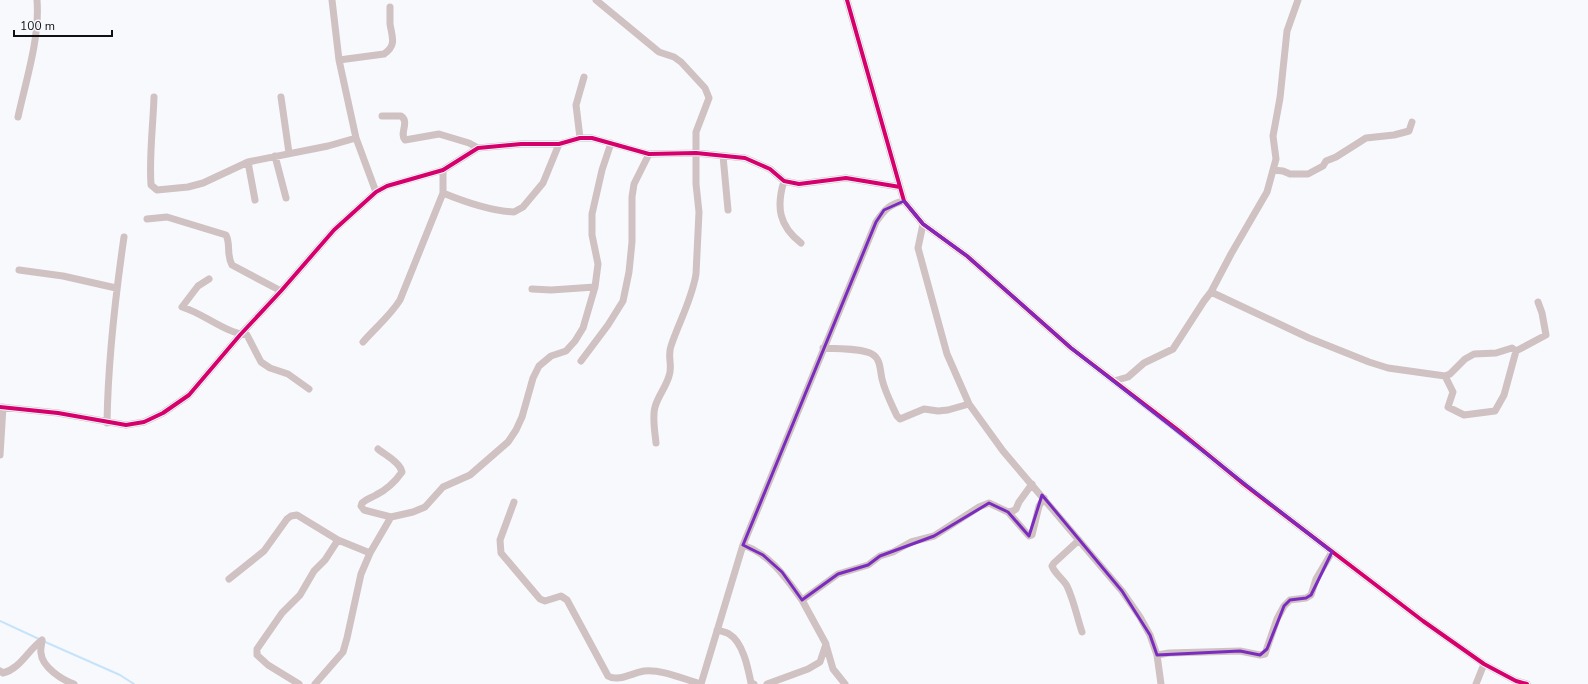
<svg xmlns="http://www.w3.org/2000/svg" width="1588" height="684" font-family="'Nunito Sans',sans-serif">
<style>
.lines{fill:none;stroke-linecap:round;stroke-linejoin:round}
.stream{stroke:#c6e3fa;stroke-width:2}
.street{stroke:#d0c1c2;stroke-width:7}
.cycleway-casing{stroke:#f7f8fe;stroke-width:6}
.cycleway{stroke:#d6006c;stroke-width:4}
.marked{fill:none;stroke:#7b2cbf;stroke-width:3;stroke-linejoin:round}
</style>
<rect width="100%" height="100%" fill="#f8f9fd"/>
<g class="lines">
<path class="stream" d="M0,621L39,639
M43,641L120,675L134,684"/>
<path class="street" d="M332,0L339,60L356,138L376,192
M596,0L659,52L674,57L681,62L705,88L709,98L696,132V184L699,212L696,274C692,299 679,322 671,346C667,356 673,366 669,376C666,387 658,396 655,407C652,417 655,432 656,443
M847,0L904,201L923,224L967,256L1071,348L1178,430L1245,485L1423,621L1484,664L1516,681L1527,684
M339,60L384,54C397,45 392,37 390,24C390,19 390,13 390,7
M154,97C153,127 149,156 151,185L157,190L188,187L203,183L248,162L328,146L356,138
M281,97L289,153
M382,116H401C410,122 399,133 405,140L439,134L469,143L478,148
M18,117C26,80 40,38 37,0
M580,138L576,105L584,77
M275,156L286,198
M723,156L728,210
M248,162L255,200
M443,170V193C465,202 490,211 514,212L523,207L543,183L559,144
M1273,170L1283,171L1290,174H1308L1323,166L1326,161L1336,157L1366,138L1394,135L1409,131L1412,122
M784,181C776,207 779,226 801,243
M147,219L167,217L226,235C231,245 226,254 232,265L281,291
M923,224L918,248L947,354L969,404L1003,451L1122,591L1140,617L1150,635L1157,655L1161,684
M19,270L63,276L116,288
M209,279L198,286L182,307C205,314 223,332 247,335L261,362L270,368L288,374L309,389
M532,289L551,290L595,287
M1211,292L1309,338L1369,362L1388,368L1445,376L1453,392L1448,407L1464,415L1495,411L1504,395L1516,351L1546,335L1542,313L1538,302
M363,342C375,328 390,316 400,300L443,193
M823,348C836,349 862,348 872,354C881,359 880,371 882,379C885,392 892,405 897,416L900,419L924,409L938,411L948,410L969,404
M581,361L608,325L623,301L629,272L632,242V197L634,184L649,154
M1445,376L1450,374L1465,359L1474,354L1496,353L1512,348L1516,351
M1114,381L1128,377L1144,363L1173,349L1204,301L1211,292L1231,254L1267,192L1276,159L1273,136L1280,98L1287,31L1298,0
M0,407L58,413L126,425L144,422L163,413L189,395L240,335L281,291L334,230L376,192L387,186L443,170L478,148L521,144H559L580,138H592L649,154L696,153L745,158L770,169L784,181L799,184L846,178L900,187
M107,423C108,360 115,299 124,237
M378,449C385,455 400,462 402,472C395,482 386,490 376,495C371,498 366,499 362,503L361,506L364,510L391,517L413,512L425,507L443,487L470,475L508,442L516,430L522,417L533,378L539,366L551,356L566,351L575,341L583,328L595,287L598,264L592,235V214L602,170L611,143
M0,455L3,407
M514,502L500,540L501,553L540,599L545,601L561,596L567,600L608,676C618,682 632,673 644,671C662,669 683,679 701,684
M1008,512L1029,536L1032,535L1039,506L1044,498
M338,540L370,553
M1079,540L1054,563L1052,566C1055,574 1063,579 1067,586C1074,601 1077,617 1082,632
M743,545C770,554 786,578 802,600
M229,579L264,551L287,519L291,516L297,515L338,540L325,560L314,571L300,595L282,613L257,649V655L268,665L299,684
M717,630C720,631 726,632 729,634C743,642 748,668 751,683L754,684
M42,640C42,644 40,649 41,653C42,667 62,680 74,684
M826,645L833,669L845,684
M1157,655L1169,653L1240,651L1260,655L1265,654L1277,619L1284,606L1290,600L1306,598L1311,595L1316,579L1332,552
M0,671L3,673C20,669 28,650 42,640
M315,684L343,652L347,638L361,574L370,553L391,517
M701,684L743,545L876,222C885,209 890,204 904,201
M767,684L808,669L820,662L826,644L802,600L805,598L838,574L868,565L880,556L893,552L911,542L934,536L979,507L989,503L1008,512L1013,511L1016,509L1019,502L1032,484
M1476,684L1484,664"/>
<defs>
<path id="cycleway" d="M847,0L904,201L923,224L967,256L1071,348L1178,430L1245,485L1423,621L1484,664L1516,681L1527,684
M0,407L58,413L126,425L144,422L163,413L189,395L240,335L281,291L334,230L376,192L387,186L443,170L478,148L521,144H559L580,138H592L649,154L696,153L745,158L770,169L784,181L799,184L846,178L900,187"/>
</defs>
<use href="#cycleway" class="cycleway-casing"/>
<use href="#cycleway" class="cycleway"/>
</g>
<path class="marked" d="M904,201L923,224L967,256L1071,348L1332,552L1311,595L1306,598L1290,600L1284,606L1267,649L1260,655L1240,651L1157,655L1150,635L1122,591L1042,495L1029,536L1008,512L989,503L934,536L880,556L868,565L838,574L802,600L782,572L763,555L743,545L876,222L884,210Z"/>
<path d="M14 30v6h98v-6" fill="none" stroke="#111114" stroke-width="2"/>
<text x="20" y="30" font-size="12" fill="#111114" stroke="#f7f8fe" stroke-width="3" paint-order="stroke">100 m</text>
</svg>
